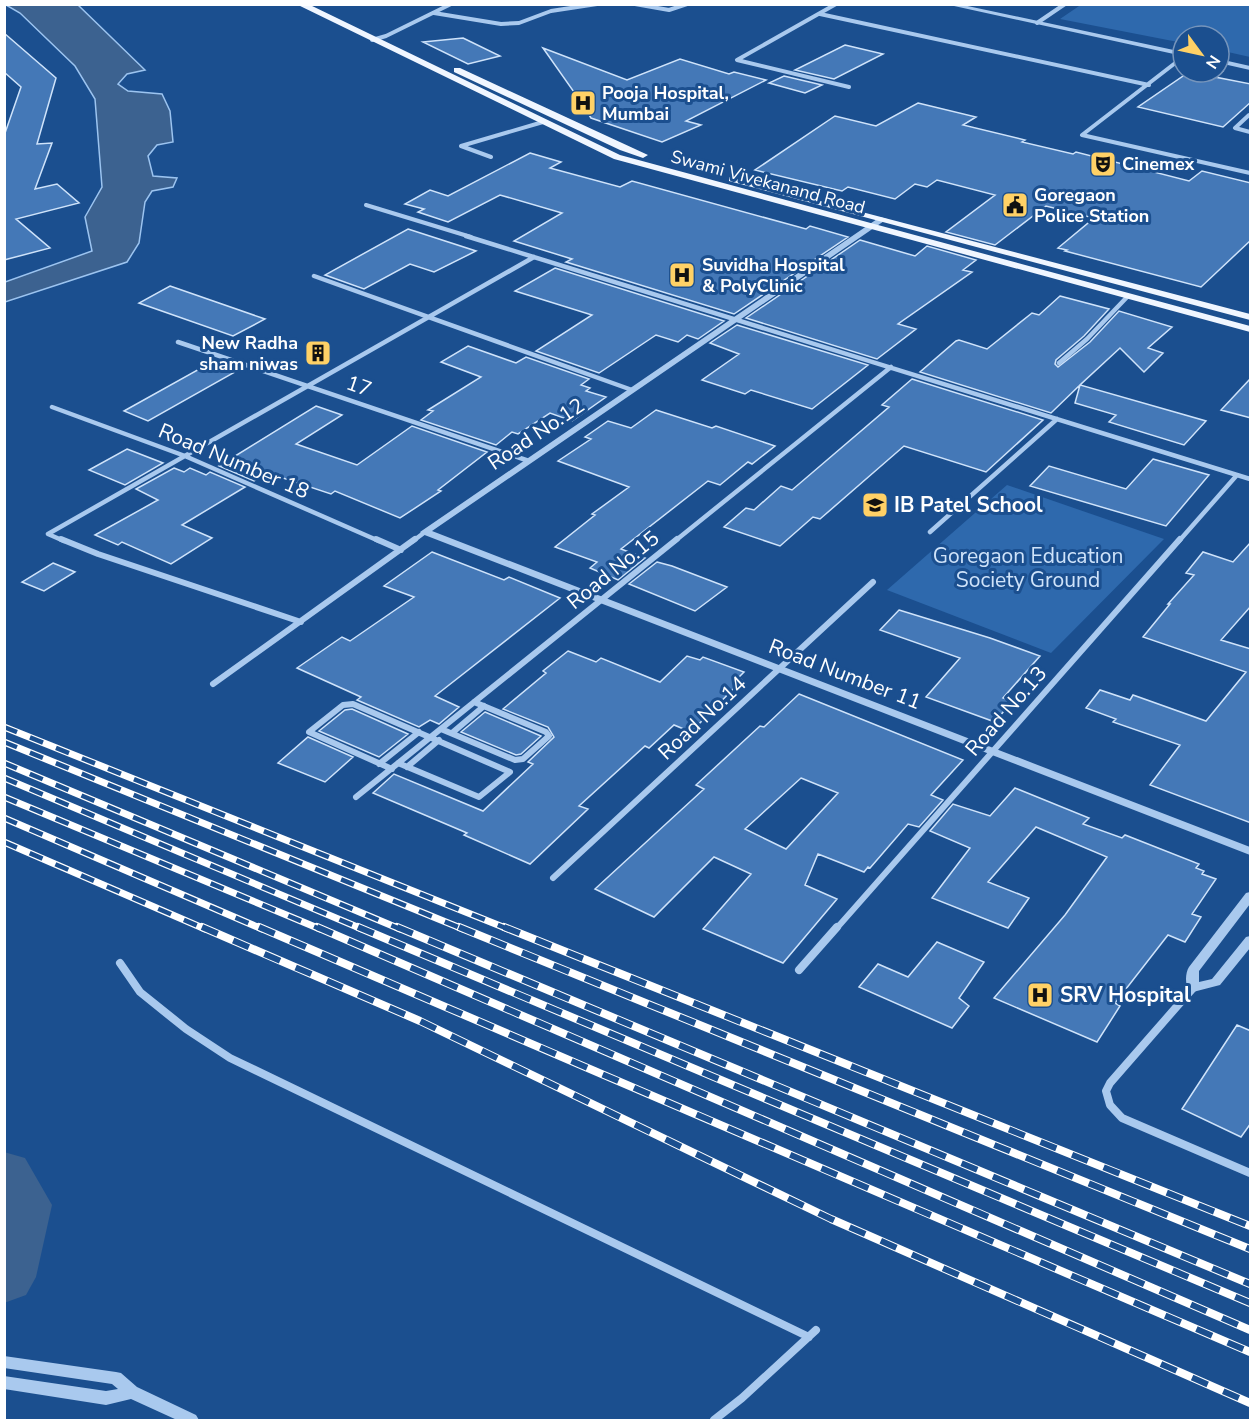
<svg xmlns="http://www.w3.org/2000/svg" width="1255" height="1425" font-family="'Nunito Sans',sans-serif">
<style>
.green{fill:#2e69ad}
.water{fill:#3c6290;stroke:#9cc4f0;stroke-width:1.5}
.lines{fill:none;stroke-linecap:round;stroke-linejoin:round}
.river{fill:#3c6290;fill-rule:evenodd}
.building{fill:#4478b7;stroke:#cfe3fa;stroke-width:1.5;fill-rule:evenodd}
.minor-far3{stroke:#a9c9ee;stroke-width:4}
.minor-far2{stroke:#a9c9ee;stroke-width:4.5}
.minor-far1{stroke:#a9c9ee;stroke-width:6}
.minor{stroke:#a9c9ee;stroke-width:8}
.tertiary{fill:#a9c9ee;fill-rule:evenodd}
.primary{fill:#f0f6ff;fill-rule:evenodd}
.rail-far1-casing{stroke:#fff;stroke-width:7}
.rail-casing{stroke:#fff;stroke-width:8}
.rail-far1{stroke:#1b4f8f;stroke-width:4.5;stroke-dasharray:14;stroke-linecap:butt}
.rail{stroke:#1b4f8f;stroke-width:6;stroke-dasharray:17;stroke-linecap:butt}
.labels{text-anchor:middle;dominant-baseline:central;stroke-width:6;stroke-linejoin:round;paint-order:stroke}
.far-poi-label{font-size:18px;font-weight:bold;fill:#fff;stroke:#1b4f8f;text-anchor:start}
.far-street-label{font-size:18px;fill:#fff;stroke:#1b4f8f}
.street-label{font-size:21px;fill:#fff;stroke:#1b4f8f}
.poi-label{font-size:21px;font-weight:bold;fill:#fff;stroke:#1b4f8f;text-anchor:start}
.park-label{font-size:21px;fill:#cfe3fa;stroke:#1b4f8f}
</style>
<rect width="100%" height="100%" fill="#1b4f8f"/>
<path class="green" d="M1082,4L1250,5V57L1219,50V36H1183V43L1060,19Z
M1007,485L1164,539L1051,653L887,590Z"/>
<path class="water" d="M6,5H78L145,70L127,74L118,84L128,91L162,94L170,111L173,142L157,145L148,156L153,176L177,178L173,187L152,191L145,202L139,243L127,262L5,302V282L92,251L85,217L102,187L95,99L75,66L20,13Z"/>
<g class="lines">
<path class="river" d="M4,1152L25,1158L52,1205L36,1277L26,1295L4,1303Z"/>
</g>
<path class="building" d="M4,33L56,78L37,144L52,143L35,189L57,184L79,203L16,219L50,248L4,260V136L21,87L4,72Z
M463,38L500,56L468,64L423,42Z
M845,45L883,54L834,79L795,70Z
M543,48L627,80L680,59L729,74L734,72L766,80L686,121L701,125L662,142L591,118L579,99L583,98L576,95Z
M1189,72H1222L1215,77L1251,84V102L1223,127L1138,107Z
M784,76L822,85L805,93L769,83Z
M918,103L976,117L963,125L1025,140L1022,142L1073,154L1076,152L1189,181L1202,171L1251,183V240L1201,287L1065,251L1067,250L1058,248L1094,218L1046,206L995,245L946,232L995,195L937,180L927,187L915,184L895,199L848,187L842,191L755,170L835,116L876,126Z
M530,153L561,162L550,168L620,187L632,181L806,229L810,226L848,237L734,314L566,262L572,259L514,241L562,213L500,195L448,222L418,212L424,209L405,204L430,190L448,196Z
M408,229L476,251L434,272L410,264L364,289L325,275Z
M860,240L915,256L927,246L976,260L963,270L972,272L898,324L916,329L877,359L746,318Z
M555,268L724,321L698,339L687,335L678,342L656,335L599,373L536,351L592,315L515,291Z
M170,286L265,319L233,336L139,303Z
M1060,296L1109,309L1084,336L1056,360L1055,364L1058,367L1090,342L1119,311L1172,327L1148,348L1163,353L1144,372L1120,348L1080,385L1206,421L1184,445L1109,422L1116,415L1075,403L1080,385L1051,413L920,372L956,341L959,340L987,349L1032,313L1039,315Z
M737,325L868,365L812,409L751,390L745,394L702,380L739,354L710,343Z
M468,346L516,363L526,357L589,379L581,385L590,388L586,391L606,397L572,421L550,413L518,434L512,432L496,445L421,420L433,411L428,410L481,377L441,362Z
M210,363L235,372L148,421L124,411Z
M1251,378V418L1221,410Z
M912,379L1043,420L986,472L904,446L820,519L813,517L780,546L724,527L746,508L754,510L781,486L792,490L889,407L882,405Z
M316,406L342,415L296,444L357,465L412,426L487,452L438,490L441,491L400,518L335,491L331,494L268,473L254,481L219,466Z
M656,410L712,428L716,426L775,446L752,464L748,462L720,485L708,481L621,549L645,558L618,580L590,568L597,562L555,547L595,515L592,514L629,487L558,461L591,439L585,437L608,421L631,428Z
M127,449L163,463L125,485L89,470Z
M1153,459L1209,475L1166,526L1030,486L1049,466L1126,489Z
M174,468L184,472L190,468L206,475L210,472L245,487L182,525L212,538L171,564L122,542L118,545L95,535L158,500L136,489Z
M1251,542V606L1221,640L1251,649V823L1150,785L1180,745L1113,722L1116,719L1086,708L1100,690L1130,700L1133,695L1206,721L1246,672L1143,637L1170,604H1168L1194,575L1186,573L1203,552L1233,562Z
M432,552L504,580L509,577L560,598L435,696L459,707L439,724L430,720L419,727L357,700L361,697L297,668L342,637L350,641L414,597L384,586Z
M657,562L672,566L727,587L695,611L629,584Z
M53,563L75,572L44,591L22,582Z
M899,610L990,638L1040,656L1003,698L1012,701L995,722L926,697L960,658L880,630Z
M568,651L596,662L601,658L660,682L687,656L700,660L703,657L744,672L738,678L742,680L691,732L674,725L649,748L645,746L579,806L588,809L530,864L464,835L467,833L373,793L394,774L483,811L533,764L528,762L554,737L548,727L503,709L546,673L543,671Z
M799,694L963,760L931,795L943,800L919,827L908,824L870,868L868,867L864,872L818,854L805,885L837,899L783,963L703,929L751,874L714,857L654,917L595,889L704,789L696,785L760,726L764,727ZM801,778L838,793L786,849L745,829Z
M352,709L408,734L379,757L319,731L345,710Z
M485,712L541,736L521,754L516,755L461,732Z
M308,737L353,757L325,782L278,763Z
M1015,788L1089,818L1083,824L1122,838L1125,835L1199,864L1196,868L1204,871L1202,874L1216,879L1192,914L1201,917L1185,942L1168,935L1115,1003L1120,1006L1097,1042L994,998L1065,915L1107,857L1036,827L988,882L1029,898L1008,928L932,898L970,848L930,831L953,804L990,816Z
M937,942L984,962L959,998L969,1006L952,1028L859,987L878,964L908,977Z
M1237,1025L1251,1031V1123L1241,1137L1182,1109Z"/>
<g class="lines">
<path class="minor-far3" d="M635,4L669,10L687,4
M836,4L737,60L849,87
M434,13L501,24L519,23L551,11L597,4
M820,14L1149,85
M1037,23L1065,4
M372,40L386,36L451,4
M1183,57L1082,135L1250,173
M1249,115L1235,128L1250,132
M491,157L461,146L543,122
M366,205L471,237"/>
<path class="minor-far2" d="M466,236L1250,479
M314,276L632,390
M178,342L529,461
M1059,363L1087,339L1128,296
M52,407L185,456L379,541
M930,532L1057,419
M48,534L534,257
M48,534L64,541
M413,541L425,532
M675,541L891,367
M1179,541L1237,475"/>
<path class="minor-far1" d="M61,539L98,554L301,622
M376,539L401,550
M213,684L415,539
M441,729L515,760L523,759L549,736L546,732L474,702
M452,733L484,706
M379,764L419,732
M407,767L439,740
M392,769L309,732L343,705L353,704L510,772L479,797L398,763
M356,797L677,539
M553,878L873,582
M836,929L1180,539"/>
<path class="minor" d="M120,963L140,992L186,1029L230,1058L809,1337
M799,970L837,927
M1193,988L1110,1083L1106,1091L1110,1105L1122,1118L1250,1173
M714,1420L742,1398L816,1330"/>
<path class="tertiary" d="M945,4H958L1183,52V56Z
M1219,59L1250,66V70L1219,63Z
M880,217L887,219L432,531L1250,847V855L422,534L420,532Z
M1250,892V904L1199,971V982L1212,979L1246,937L1250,936V948L1220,985L1193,992L1189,991C1185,985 1185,973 1189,967L1246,893Z
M4,1356L116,1372L121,1373L137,1387L196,1415L199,1420H177L131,1399L106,1405L4,1389V1376L106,1391L118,1389L112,1384L4,1368Z"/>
<path class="primary" d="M296,4H308L620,155L1250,326V332L614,159Z
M454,68H460L648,155L643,158L620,150L454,72Z
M729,177L1250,314V320L729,181Z"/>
<defs>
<path id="rail-far1" d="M4,727L508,929
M4,742L463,929
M4,763L400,929
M4,778L362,929
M4,797L320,929
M4,818L262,929
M4,842L205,929"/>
<path id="rail" d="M202,927L420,1021L831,1219L1250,1403
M259,927L1250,1352
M317,927L1250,1330
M358,927L1250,1303
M397,927L1250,1284
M459,927L1250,1249
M504,927L1250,1226"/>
</defs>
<use href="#rail-far1" class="rail-far1-casing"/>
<use href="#rail" class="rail-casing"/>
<use href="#rail-far1" class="rail-far1"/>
<use href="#rail" class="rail"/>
</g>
<defs>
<symbol id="hospital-square" viewBox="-11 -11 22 22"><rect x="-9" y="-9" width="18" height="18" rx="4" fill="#ffd166" stroke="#1b4f8f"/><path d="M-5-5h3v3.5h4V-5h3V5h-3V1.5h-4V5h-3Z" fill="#111"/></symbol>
<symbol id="theatre-square" viewBox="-11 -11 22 22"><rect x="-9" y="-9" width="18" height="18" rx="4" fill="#ffd166" stroke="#1b4f8f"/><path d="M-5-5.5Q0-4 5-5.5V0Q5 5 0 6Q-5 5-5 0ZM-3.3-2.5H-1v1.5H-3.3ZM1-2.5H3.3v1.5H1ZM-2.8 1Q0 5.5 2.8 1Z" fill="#111"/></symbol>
<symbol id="civic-square" viewBox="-11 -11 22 22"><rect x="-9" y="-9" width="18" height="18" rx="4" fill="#ffd166" stroke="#1b4f8f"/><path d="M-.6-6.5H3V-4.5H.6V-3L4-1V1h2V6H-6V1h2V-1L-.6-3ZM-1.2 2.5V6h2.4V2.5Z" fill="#111"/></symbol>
<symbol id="building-square" viewBox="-11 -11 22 22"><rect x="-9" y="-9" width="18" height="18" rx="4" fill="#ffd166" stroke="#1b4f8f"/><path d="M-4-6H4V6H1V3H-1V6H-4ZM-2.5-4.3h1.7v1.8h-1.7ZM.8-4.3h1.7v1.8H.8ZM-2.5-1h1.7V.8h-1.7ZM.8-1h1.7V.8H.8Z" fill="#111"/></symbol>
<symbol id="school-square" viewBox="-11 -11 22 22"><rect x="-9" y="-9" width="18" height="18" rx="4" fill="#ffd166" stroke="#1b4f8f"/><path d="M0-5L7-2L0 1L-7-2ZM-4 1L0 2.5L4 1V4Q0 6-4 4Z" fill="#111"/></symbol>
</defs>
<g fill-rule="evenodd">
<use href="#hospital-square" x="568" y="88" width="30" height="30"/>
<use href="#theatre-square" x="1088" y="149" width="30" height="30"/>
<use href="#civic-square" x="1000" y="190" width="30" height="30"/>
<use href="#hospital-square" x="667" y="260" width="30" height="30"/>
<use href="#building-square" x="303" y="338" width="30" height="30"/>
<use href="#school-square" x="860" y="490" width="30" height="30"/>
<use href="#hospital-square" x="1025" y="980" width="30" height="30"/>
</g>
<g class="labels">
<g class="far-poi-label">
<text x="602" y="93">Pooja Hospital,<tspan x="602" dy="21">Mumbai</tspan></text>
<text x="1122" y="164">Cinemex</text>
<text x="1034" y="195">Goregaon<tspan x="1034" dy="21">Police Station</tspan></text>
<text x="702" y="265">Suvidha Hospital<tspan x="702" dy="21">&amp; PolyClinic</tspan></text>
<text x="298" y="343" text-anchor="end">New Radha<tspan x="298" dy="21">sham niwas</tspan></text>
</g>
<g class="far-street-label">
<text transform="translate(768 182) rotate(15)">Swami Vivekanand Road</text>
</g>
<g class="street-label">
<text transform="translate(359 386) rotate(19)">17</text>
<text transform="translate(536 434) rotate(-34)">Road No.12</text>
<text transform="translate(234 461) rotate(23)">Road Number 18</text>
<text transform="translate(613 570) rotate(-39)">Road No.15</text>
<text transform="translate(845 674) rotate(21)">Road Number 11</text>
<text transform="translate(1006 711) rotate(-49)">Road No.13</text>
<text transform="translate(702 718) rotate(-43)">Road No.14</text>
</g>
<g class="poi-label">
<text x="894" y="505">IB Patel School</text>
<text x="1060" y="995">SRV Hospital</text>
</g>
<g class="park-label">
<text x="1028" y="556">Goregaon Education<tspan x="1028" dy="24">Society Ground</tspan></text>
</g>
</g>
<rect width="1255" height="1425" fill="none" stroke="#ffffff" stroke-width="12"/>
<g transform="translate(1201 54) rotate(123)"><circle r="28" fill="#1b4f8f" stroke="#7695bc" stroke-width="1.5"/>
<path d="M0-4.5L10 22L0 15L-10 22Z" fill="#ffd166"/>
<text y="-9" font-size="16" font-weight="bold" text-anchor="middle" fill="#ffffff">N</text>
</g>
</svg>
